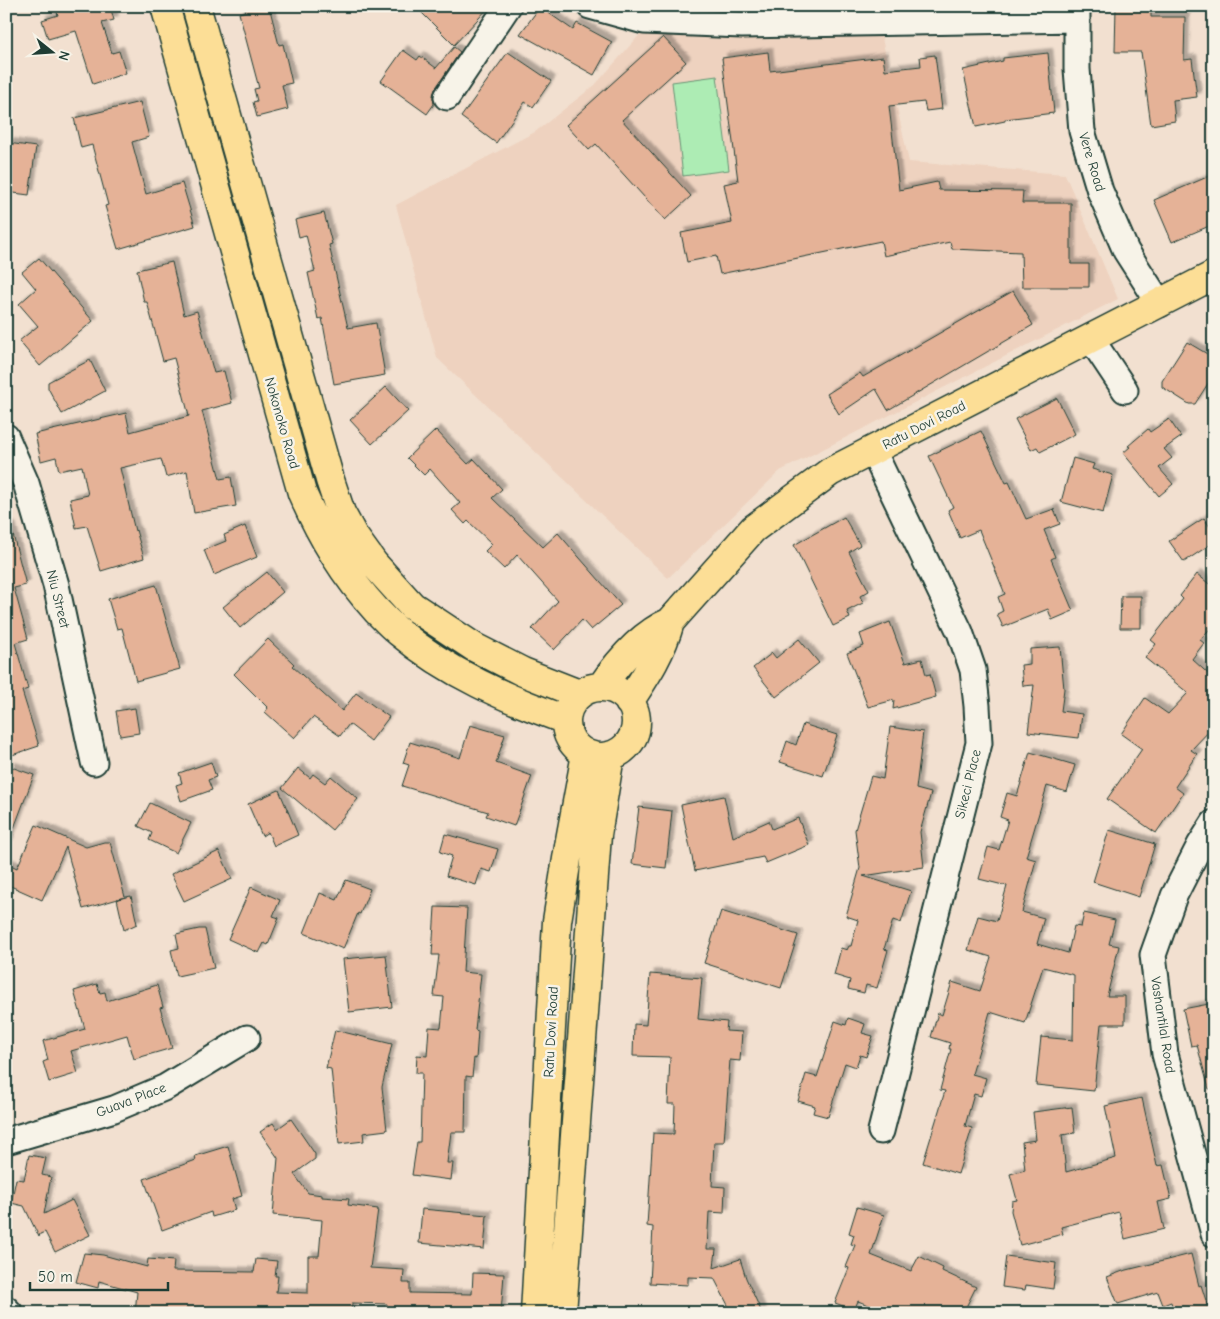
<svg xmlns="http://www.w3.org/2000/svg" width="1220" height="1319" font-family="'Comic Neue',sans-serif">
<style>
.built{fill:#eed2bf}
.green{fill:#adecb4;stroke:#669474}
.building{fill:#e5b297;stroke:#1f3d34;filter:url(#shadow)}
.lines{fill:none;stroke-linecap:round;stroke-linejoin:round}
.minor-casing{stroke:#1f3d34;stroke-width:29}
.major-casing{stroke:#1f3d34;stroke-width:31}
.minor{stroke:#f7f3e8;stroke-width:25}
.major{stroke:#fcde96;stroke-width:28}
.labels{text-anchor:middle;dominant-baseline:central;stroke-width:5;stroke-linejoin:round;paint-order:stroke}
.street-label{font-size:14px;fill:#1f3d34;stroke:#f7f3e8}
</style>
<defs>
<filter id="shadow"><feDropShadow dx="4.5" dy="-4.5" stdDeviation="1" flood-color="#0004"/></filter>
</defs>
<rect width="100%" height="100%" fill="#f2e0d0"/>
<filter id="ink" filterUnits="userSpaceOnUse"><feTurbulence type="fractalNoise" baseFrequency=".02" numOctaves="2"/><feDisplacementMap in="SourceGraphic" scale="10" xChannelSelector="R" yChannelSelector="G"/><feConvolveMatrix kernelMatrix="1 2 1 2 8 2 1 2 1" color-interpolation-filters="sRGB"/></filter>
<g filter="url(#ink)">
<path class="built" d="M880,29L909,162L1065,174L1118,299L780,471L668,578L437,358L396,205L535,132L595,85L643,31Z"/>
<path class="green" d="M717,76L729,170L683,176L672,82Z"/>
<path class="building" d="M55,6H110L114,20L102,23L112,53L119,51L126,73L93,84L76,31L48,39L42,20L58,15Z
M244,6H269L279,45L283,44L292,83L282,85L288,109L257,117L253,102L257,101L254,89L259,88L239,13L246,11Z
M415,6H490L454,45Z
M1116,6H1151V17H1185L1184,60L1192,59L1197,97L1173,100L1175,121L1151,125L1141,52H1115Z
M540,7L573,30L577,23L612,42L594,75L520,34Z
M663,37L686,62L622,120L691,196L665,220L596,144L589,150L566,125Z
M454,47L460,52L435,89L433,97L434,104L427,114L381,81L403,50L417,60L420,56L436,68Z
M508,52L551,81L533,107L525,102L496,143L461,117Z
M768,52L770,71L883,57L885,70L921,66L920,57L935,55L942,109L926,111L924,102L889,106L899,190L937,182L939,190L1023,191L1022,203H1071V264H1089V287H1022L1021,252L952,249L950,242L884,256L881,241L720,274L716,256L687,262L681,233L732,223L724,184L738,181L722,58Z
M1048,53L1054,113L1005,119V121L976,127L963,70L1003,61V58Z
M140,102L149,137L132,142L146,194L182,183L195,226L118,249L105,206L108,205L92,145L81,148L74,118Z
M8,143L36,147L29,195L6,192Z
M1214,174V224L1172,242L1154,200Z
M324,213L332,244L329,245L348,328L376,323L385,375L334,384L322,318L318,319L308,273L315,271L306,235L299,237L295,220Z
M39,258L93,321L40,366L19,341L38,326L19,304L36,289L22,272Z
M172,262L184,315L197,311L214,373L224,371L232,403L202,411L220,479L231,477L236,506L194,513L187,471L166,477L161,459L120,468L135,531L136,530L144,558L101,571L87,526L76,528L70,499L88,495L82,466L59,471L56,457L41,461L35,434L126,413L130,432L189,416L174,358L163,361L147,302H144L137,270Z
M1013,291L1033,325L888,410L876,389L839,414L827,394L860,373L863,377Z
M1187,342L1214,358V374L1195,404H1189L1162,387V381Z
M90,360L105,391L62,414L48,388V382Z
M386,387L408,411L372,444L350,420Z
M1057,398L1075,434L1040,452L1037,447L1031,450L1015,419Z
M1169,419L1181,437L1164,449L1172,458L1159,468L1173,484L1159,496L1123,453L1130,447L1128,446L1148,429L1150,432Z
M436,430L468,464L474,459L502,489L492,498L543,547L558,533L621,605L591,630L582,620L554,650L532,629L558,601L517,555L504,569L485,551L492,544L468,521L465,524L452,510L460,503L430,469L424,475L407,458Z
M981,431L1006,483L1009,482L1026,519L1054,509L1060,524L1044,530L1055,557L1051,559L1073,611L1052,620L1048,609L1003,627L997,614L1003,611L998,597L1005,594L979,530L960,538L948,510L953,507L929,456Z
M1073,458L1094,464L1092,469L1113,475L1103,513L1061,502Z
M844,517L860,545L849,552L869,591L860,596L863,603L847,611L850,618L833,626L794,545Z
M1204,518L1214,533V542L1184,562L1169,541Z
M245,526L257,557L214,575L204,550L226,541L224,535Z
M11,527L26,585L14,588L28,639L15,643L28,689L22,691L39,746L6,757V528Z
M267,572L283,592L240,628L223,607Z
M1197,574L1214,588V624L1200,640L1204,643L1192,659L1214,679V726L1191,750L1197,754L1175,787L1183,793L1156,833L1107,799L1142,749L1121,734L1145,698L1168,714L1188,693L1145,658L1156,644L1151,640L1183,599L1180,596Z
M156,585L180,669L136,681L122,628L117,629L108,599Z
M1121,596H1141V628H1120Z
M890,622L905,663L922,659L926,675L930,674L936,697L893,709L894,700L868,707L847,653L864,646L860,634Z
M268,639L294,664L292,666L342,711L356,693L389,717L371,741L349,724L340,736L313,717L294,738L265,712L268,708L234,674Z
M799,639L819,663L776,697L753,668L772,653L776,658Z
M1060,647L1064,689L1061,711L1082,714L1079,738L1028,732L1034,685L1023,686L1021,665L1030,664V649Z
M135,708L139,733L120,736L116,711Z
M803,724L837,735L823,776L780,762L787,741L796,745Z
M470,725L505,735L496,763L532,776L514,826L486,816L488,812L402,786L409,765L403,763L410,742L460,758Z
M890,727L923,732L916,789L931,793L920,832L924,867L863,876L911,891L901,923L893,920L884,949L888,950L877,988L866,985L864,993L848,989L850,980L834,975L841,948L847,950L849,946H851L858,920L846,916L860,868L855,830L871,776L883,779Z
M1030,752L1075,765L1067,792L1047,786L1026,857L1036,860L1022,912L1044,918L1037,944L1068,953L1074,926L1081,927L1084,913L1115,920L1109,944L1119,946L1107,996H1125V1024H1101L1094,1091L1036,1085L1041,1037L1073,1040L1074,975L1043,967L1025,1023L990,1012L972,1074L986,1078L981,1096L974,1094L965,1126L972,1128L958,1174L923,1163L945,1091L940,1090L951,1049H949L950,1043L931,1037L938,1013L942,1015L952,982L980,991L991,957L968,950L978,916L997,921L1007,886L979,879L988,847L999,850L1008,820L1000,817L1007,793L1017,796Z
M211,762L216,777L208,780L212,790L181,801L176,785L182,783L179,773Z
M11,767L34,775L8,844L6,843V779Z
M298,768L310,778L313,774L325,783L331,776L358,799L332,830L282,788Z
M279,790L298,835L274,846L268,832L262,836L248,804Z
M724,796L733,837L769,821L772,829L798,818L809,845L766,863L763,857L695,871L681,805Z
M150,803L191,823L176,853L149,840L152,833L138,826Z
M639,807L672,811L666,868L632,864Z
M36,825L86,847L104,842H110L125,897L83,909L66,847L42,900L6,884V863L17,868Z
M1109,830L1155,844L1139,897L1093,882Z
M445,834L498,849L491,872L481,869L476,885L446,876L452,856L440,852Z
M219,851L232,879L184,901L171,874Z
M346,880L370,889L360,914L358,913L343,949L304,933L320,893L337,900Z
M251,887L280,900L273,916L279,918L268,945L264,943L259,953L228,939Z
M131,896L137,924L124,930L117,899Z
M435,907L467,908L463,972L481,974L475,1030L478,1031L476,1059L474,1058L472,1077L466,1076L465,1132H451L447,1163H453L451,1180L412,1175L417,1142H420L422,1073H416L417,1055L427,1056L429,1027L441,1028L444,997L434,996L439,955H432Z
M721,911L798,935L781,988L704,963Z
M199,929H205L214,968L177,976L171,950L179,948L176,934Z
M386,955L392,1007L349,1012L343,959Z
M650,974L702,978L698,1019L727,1022L726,1031L742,1032L740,1061L730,1060L724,1142H714L712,1186L725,1187L724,1213L709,1212L707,1249H716L714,1268L740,1259L746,1278L762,1313H732L714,1278L688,1277V1285L650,1283L653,1227L647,1226L653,1133L674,1134L675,1104H668L670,1057L633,1056L634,1024L646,1025Z
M97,984L100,993L105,992L107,1001L157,985L163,1007L160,1008L172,1048L134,1059L127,1035L71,1051L78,1073L49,1082L43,1062L48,1060L43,1041L85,1029L74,991Z
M1214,1003V1089H1209L1197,1045L1191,1046L1183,1009Z
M848,1018L865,1024L862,1033L873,1036L866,1057L860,1055L856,1067L845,1063L828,1117L813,1113L815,1106L798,1101L806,1074L817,1077L835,1021L846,1025Z
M335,1030L392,1044L382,1087L387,1130L363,1133L364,1141L339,1144L331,1069L326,1068Z
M1142,1098L1157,1166L1163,1165L1171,1199L1158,1202L1164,1229L1125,1239L1119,1212L1061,1227L1063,1234L1020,1245L1011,1211L1012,1201L1017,1200L1010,1174L1025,1170L1022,1142L1036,1140L1033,1112L1072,1107L1075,1133L1062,1135L1066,1172L1116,1158L1105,1106Z
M291,1119L315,1154V1159L294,1174L308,1193L322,1195V1197L349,1199L348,1205L378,1209L370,1268L404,1270L403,1283H410V1293L472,1294L473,1273L504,1274L501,1313H424V1311L386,1310L387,1304L352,1303L351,1313H135L137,1292L99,1281L98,1288L76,1282L84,1253L103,1255L147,1267L148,1259L174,1261L173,1271L254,1272L256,1259L277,1261L275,1276H278L276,1292L308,1293V1256H319L322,1220L273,1215L278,1158L260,1132L273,1123L277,1129Z
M228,1146L242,1196L232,1199L235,1210L212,1217L211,1212L162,1230L144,1179L196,1160L195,1156Z
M29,1155L46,1158L42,1175L51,1177L44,1214L72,1200L90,1235L55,1252L45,1232L40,1234L39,1237L24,1206L11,1203L16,1179L24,1180Z
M857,1207L884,1215L871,1255L911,1271L919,1256L943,1268L942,1271L976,1287L963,1313H888L858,1301L854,1310L835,1303L849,1268L846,1267L855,1245L851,1244L854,1235L849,1233Z
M422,1209L487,1215L484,1249L419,1243Z
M1191,1254L1199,1286L1201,1285L1210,1313H1174L1171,1302L1163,1305L1158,1292L1118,1304L1107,1277L1123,1271Z
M1006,1256L1056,1263L1053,1289L1026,1285L1025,1290L1002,1287Z"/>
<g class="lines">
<defs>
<path id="minor" d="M590,6L644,21L742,25L1076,19
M1077,6V69L1082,131L1100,191L1126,251L1160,304
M447,97L508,6
M1091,339L1125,390
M6,437L26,483L56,585L94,762
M873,451L960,632L973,670L977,706L979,743L881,1131
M1214,823L1200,845L1174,896L1153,955L1165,1054L1214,1234
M6,1141L114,1109L166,1087L247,1038
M6,1309L10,1313"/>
<path id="major" d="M165,6L302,493C322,538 344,575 377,611C384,618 391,626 399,632C448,673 507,699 566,720
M196,6L330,480L341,513L353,535L374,564L412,606L474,647L523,672L579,694
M601,687C618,662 642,634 670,622L753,529L830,472L1214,275
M566 722a35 35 0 1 1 70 0a35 35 0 1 1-70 0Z
M629,702C646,676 662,652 670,622
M535,1313L557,921L570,840L586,754
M562,1313L597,835L610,756"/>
</defs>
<use href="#minor" class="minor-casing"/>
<use href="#major" class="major-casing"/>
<use href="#minor" class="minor"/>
<use href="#major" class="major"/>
</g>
</g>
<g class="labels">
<g class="street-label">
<text transform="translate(1092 162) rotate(73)">Vere Road</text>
<text transform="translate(282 423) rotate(74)">Nokonoko Road</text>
<text transform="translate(924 425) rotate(-27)">Ratu Dovi Road</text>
<text transform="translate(58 599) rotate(76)">Niu Street</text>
<text transform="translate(968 784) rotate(-76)">Sikeci Place</text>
<text transform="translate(1163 1025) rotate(81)">Vashantilal Road</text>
<text transform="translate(551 1032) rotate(-87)">Ratu Dovi Road</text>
<text transform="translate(131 1100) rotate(-21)">Guava Place</text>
</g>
</g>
<rect width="1220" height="1319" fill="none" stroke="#f7f3e8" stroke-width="25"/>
<rect x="12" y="12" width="1195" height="1294" fill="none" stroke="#1f3d34" stroke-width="2" filter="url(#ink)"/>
<g transform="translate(52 52) rotate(107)" stroke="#f7f3e8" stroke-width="4" paint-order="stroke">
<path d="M0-4L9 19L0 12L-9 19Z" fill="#1f3d34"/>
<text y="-8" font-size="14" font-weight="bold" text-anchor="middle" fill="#1f3d34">N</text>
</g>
<path d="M30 1282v8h138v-8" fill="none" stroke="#1f3d34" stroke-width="2.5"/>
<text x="38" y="1282" font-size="15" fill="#1f3d34" stroke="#f7f3e8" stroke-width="4" paint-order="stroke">50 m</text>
</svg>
